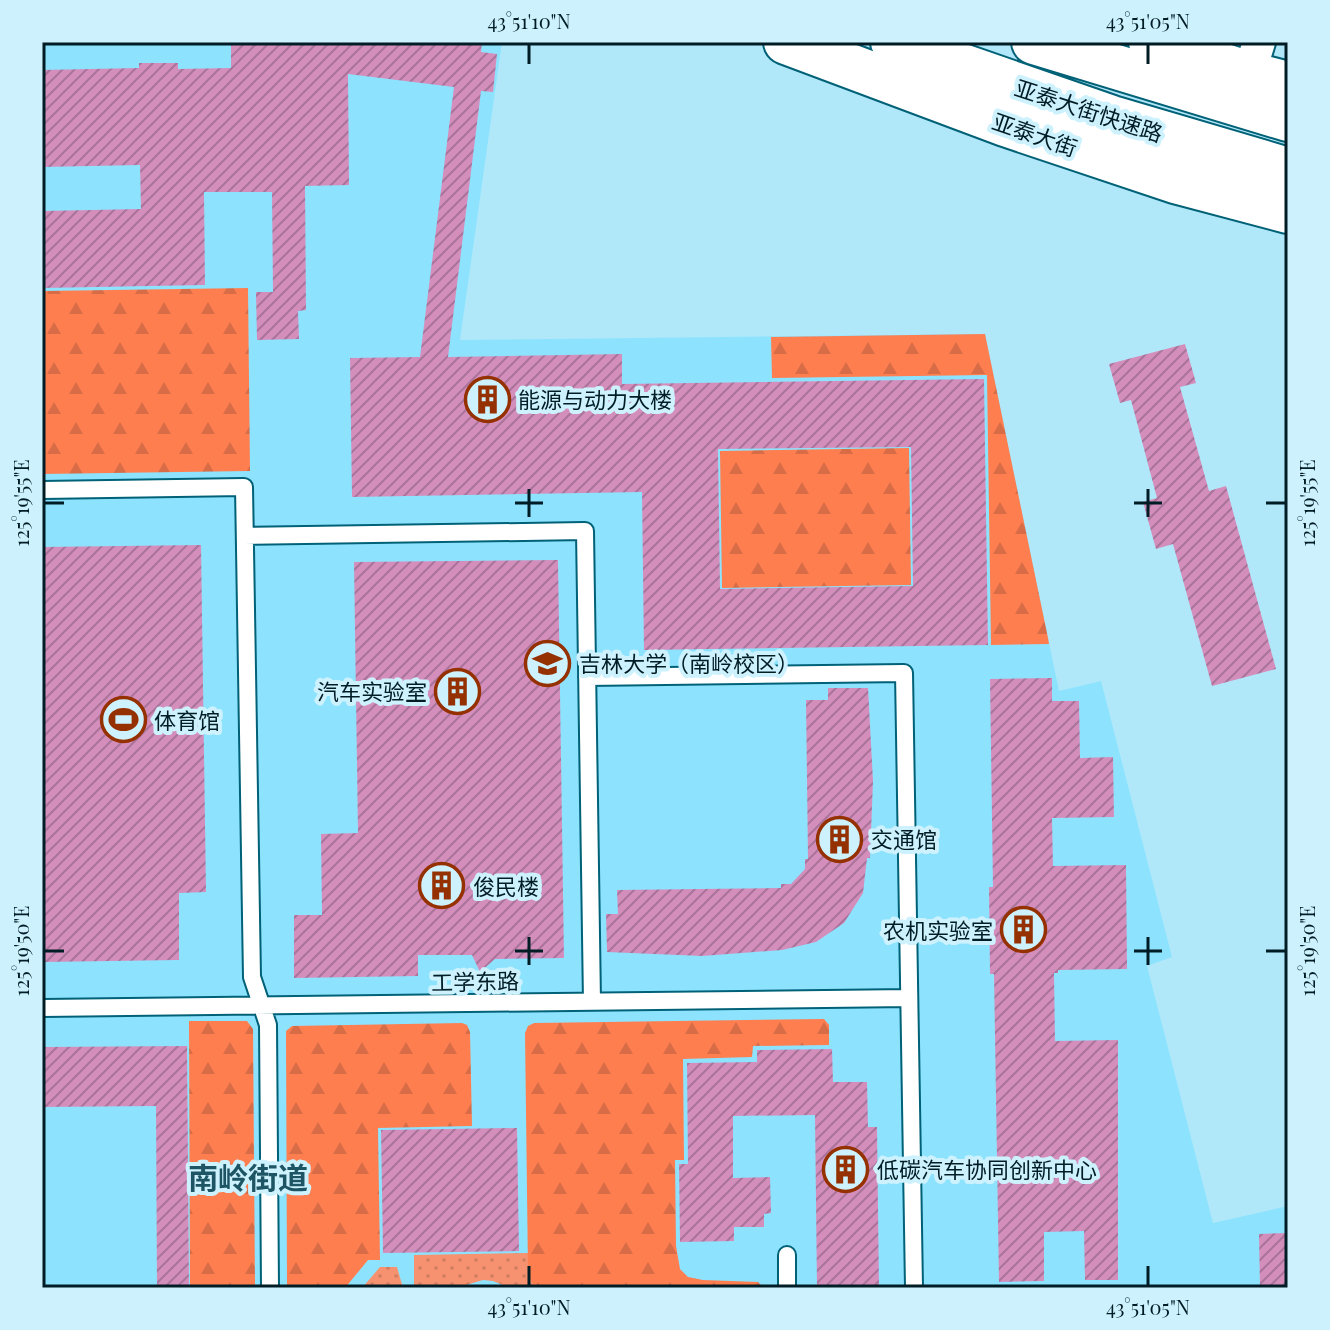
<svg xmlns="http://www.w3.org/2000/svg" width="1330" height="1330" font-family="'Playfair Display','Noto Sans SC',serif">
<style>
.built{fill:#8de3fe}
.grass{fill:url(#grass-dots)}
.forest{fill:url(#forest-firs)}
.building{fill:url(#building-hatch);fill-rule:evenodd}
.lines{fill:none;stroke-linecap:round;stroke-linejoin:round}
.service-casing{stroke:#006177;stroke-width:20}
.minor-casing{stroke:#006177;stroke-width:36}
.primary-casing{stroke:#006177;stroke-width:48}
.trunk-casing{stroke:#006177;stroke-width:48}
.service{stroke:#fff;stroke-width:16}
.minor{stroke:#fff;stroke-width:32}
.primary{stroke:#fff;stroke-width:44}
.trunk{stroke:#fff;stroke-width:44}
.ticks{fill:none;stroke:#001c25;stroke-width:3}
.labels{text-anchor:middle;dominant-baseline:central;stroke-width:8;stroke-linejoin:round;paint-order:stroke}
.street-label{font-size:22px;fill:#001c25;stroke:#cdf2fe}
.poi-label{font-size:22px;fill:#001c25;stroke:#cdf2fe;text-anchor:start}
.district-label{font-size:30px;font-weight:bold;fill:#1e5565;stroke:#cdf2fe}
.neatline{fill:none;stroke:#001c25;stroke-width:3}
.ticks-label{font-size:20px;text-anchor:middle;fill:#001c25}
</style>
<defs>
<pattern id="grass-dots" width="8" height="8" patternUnits="userSpaceOnUse" patternTransform="scale(2)"><rect width="8" height="8" fill="#f6926f"/><path d="M2 2h.1M6 6h.1" fill="none" stroke="#d17d60" stroke-width="1.8" stroke-linecap="round"/></pattern>
<pattern id="forest-firs" width="22" height="20" patternUnits="userSpaceOnUse" patternTransform="scale(2)"><rect width="22" height="20" fill="#fe7e50"/><path d="M5 1l3.5 6h-7zM16 11l3.5 6h-7z" fill="#d86c46"/></pattern>
<pattern id="building-hatch" width="6" height="6" patternUnits="userSpaceOnUse" patternTransform="scale(2)"><rect width="6" height="6" fill="#d48ebc"/><path d="M-1 1l2-2M0 6l6-6M5 7l2-2" fill="none" stroke="#aa7399"/></pattern>
</defs>
<rect width="100%" height="100%" fill="#b0e8fa"/>
<path class="built" d="M42,42H502L460,340L985,334L1059,691L1101,681L1172,957L1147,966L1213,1223L1288,1206V1288H42Z"/>
<path class="grass" d="M528,1253V1271L533,1288H510L493,1281L483,1280L456,1288H414V1255Z
M380,1267H397L403,1288H362Z"/>
<path class="forest" d="M248,288L250,471L42,474V291Z
M985,334L1048,638L1049,644L991,645L987,375L772,378L771,337Z
M909,448L911,585L722,588L720,451Z
M824,1019L829,1025V1045L753,1046L752,1057L683,1059L684,1160H675L676,1246L680,1269L688,1277L703,1280L758,1282L764,1288H533L528,1271L525,1033L528,1026L534,1023Z
M189,1021H247L253,1029L255,1288H190Z
M462,1023L467,1025L470,1032L472,1126L378,1128L380,1260H368L345,1288H287L286,1031L292,1026Z"/>
<path class="building" d="M231,42H482L481,52L497,54L493,92L481,91L448,357L622,354V384L984,379L988,645L644,650L642,492L352,497L350,358L420,357L454,87L348,74L349,185L305,186L306,310L298,311L299,339L257,340L256,292H273L272,192H204L205,285L42,288V211L141,209L140,165L42,167V70L139,68V63H178V69L231,68ZM911,447L913,586L720,589L718,449Z
M1185,344L1196,383L1180,387L1209,491L1226,486L1276,669L1212,686L1173,544L1156,549L1143,502L1157,498L1131,400L1120,403L1109,364Z
M201,545L206,892L179,893V960L42,962V547Z
M558,560L564,958L495,959L480,972L472,955H418V976L294,978V915H322L321,834L358,833L354,562Z
M1052,678V701H1079L1080,758L1113,757L1114,817L1052,818L1053,866L1126,865L1127,969L1058,970V973H1054L1055,1041L1118,1040V1280H1085L1084,1231L1044,1232V1281L999,1282L994,974H990L989,887H993L990,679Z
M828,688H868L873,781L870,858H867L863,893L844,923L816,942L782,950L702,956L607,952L606,914H618L617,890L781,888V884H791L805,869V859H808L806,700H828Z
M187,1046L189,1288H157L156,1106L42,1107V1047Z
M832,1049L833,1082H867L868,1127H877L879,1288H817L815,1115L733,1116V1178L770,1177L771,1213L764,1214V1227H734V1241L680,1242L679,1164H688L687,1063L757,1062V1050Z
M517,1128L519,1251L383,1253L381,1130Z
M1288,1233V1288H1260L1259,1234Z"/>
<g class="lines">
<defs>
<path id="service" d="M42,490L244,487L252,977L268,1025L270,1288
M245,536L585,531L592,1002
M587,677L904,673L914,1288
M42,1008L909,998
M787,1255V1288"/>
<path id="minor" d="M1249,74L1259,42"/>
<path id="primary" d="M786,42L1005,124L1175,181L1288,211
M1151,42L1249,74L1288,84"/>
<path id="trunk" d="M893,42L1112,118L1288,170
M1034,42L1288,119"/>
</defs>
<use href="#service" class="service-casing"/>
<use href="#minor" class="minor-casing"/>
<use href="#primary" class="primary-casing"/>
<use href="#trunk" class="trunk-casing"/>
<use href="#service" class="service"/>
<use href="#minor" class="minor"/>
<use href="#primary" class="primary"/>
<use href="#trunk" class="trunk"/>
</g>
<path class="ticks" d="M529,44V64M1148,44V64M529,489V517M1148,489V517M44,503H64M515,503H543M1134,503H1162M1266,503H1286M529,937V965M1148,937V965M44,951H64M515,951H543M1134,951H1162M1266,951H1286M529,1266V1286M1148,1266V1286"/>
<defs>
<symbol id="building-ring" viewBox="-11 -11 22 22"><circle r="9.5" fill="#cdf2fe" stroke="#953000" stroke-width="1.5"/><path d="M-4-6H4V6H1V3H-1V6H-4ZM-2.5-4.3h1.7v1.8h-1.7ZM.8-4.3h1.7v1.8H.8ZM-2.5-1h1.7V.8h-1.7ZM.8-1h1.7V.8H.8Z" fill="#953000"/></symbol>
<symbol id="university-ring" viewBox="-11 -11 22 22"><circle r="9.5" fill="#cdf2fe" stroke="#953000" stroke-width="1.5"/><path d="M0-5L7-2L0 1L-7-2ZM-4 1L0 2.5L4 1V4Q0 6-4 4Z" fill="#953000"/></symbol>
<symbol id="stadium-ring" viewBox="-11 -11 22 22"><circle r="9.5" fill="#cdf2fe" stroke="#953000" stroke-width="1.5"/><path d="M0-5a6.5 5 0 1 0 0 10a6.5 5 0 1 0 0-10ZM-3.5-1.8h7v3.6h-7Z" fill="#953000"/></symbol>
</defs>
<g fill-rule="evenodd">
<use href="#building-ring" x="462" y="374" width="51" height="51"/>
<use href="#university-ring" x="522" y="638" width="51" height="51"/>
<use href="#building-ring" x="432" y="666" width="51" height="51"/>
<use href="#stadium-ring" x="98" y="694" width="51" height="51"/>
<use href="#building-ring" x="814" y="814" width="51" height="51"/>
<use href="#building-ring" x="416" y="860" width="51" height="51"/>
<use href="#building-ring" x="998" y="904" width="51" height="51"/>
<use href="#building-ring" x="820" y="1144" width="51" height="51"/>
</g>
<g class="labels">
<g class="street-label">
<text transform="translate(1089 110) rotate(18)">亚泰大街快速路</text>
<text transform="translate(1035 134) rotate(19)">亚泰大街</text>
<text transform="translate(475 981) rotate(-1)">工学东路</text>
</g>
<g class="poi-label">
<text x="518" y="399">能源与动力大楼</text>
<text x="579" y="663">吉林大学（南岭校区）</text>
<text x="427" y="691" text-anchor="end">汽车实验室</text>
<text x="154" y="720">体育馆</text>
<text x="871" y="839">交通馆</text>
<text x="473" y="886">俊民楼</text>
<text x="993" y="930" text-anchor="end">农机实验室</text>
<text x="877" y="1169">低碳汽车协同创新中心</text>
</g>
<g class="district-label">
<text x="248" y="1177">南岭街道</text>
</g>
</g>
<rect width="1330" height="1330" fill="none" stroke="#cdf2fe" stroke-width="88"/>
<rect x="44" y="44" width="1242" height="1242" class="neatline"/>
<g class="ticks-label">
<text x="529" y="29">43°51'10"N</text>
<text x="1148" y="29">43°51'05"N</text>
<text transform="translate(1308 503) rotate(-90)" y="7">125°19'55"E</text>
<text transform="translate(22 503) rotate(-90)" y="7">125°19'55"E</text>
<text transform="translate(1308 951) rotate(-90)" y="7">125°19'50"E</text>
<text transform="translate(22 951) rotate(-90)" y="7">125°19'50"E</text>
<text x="529" y="1315">43°51'10"N</text>
<text x="1148" y="1315">43°51'05"N</text>
</g>
</svg>
